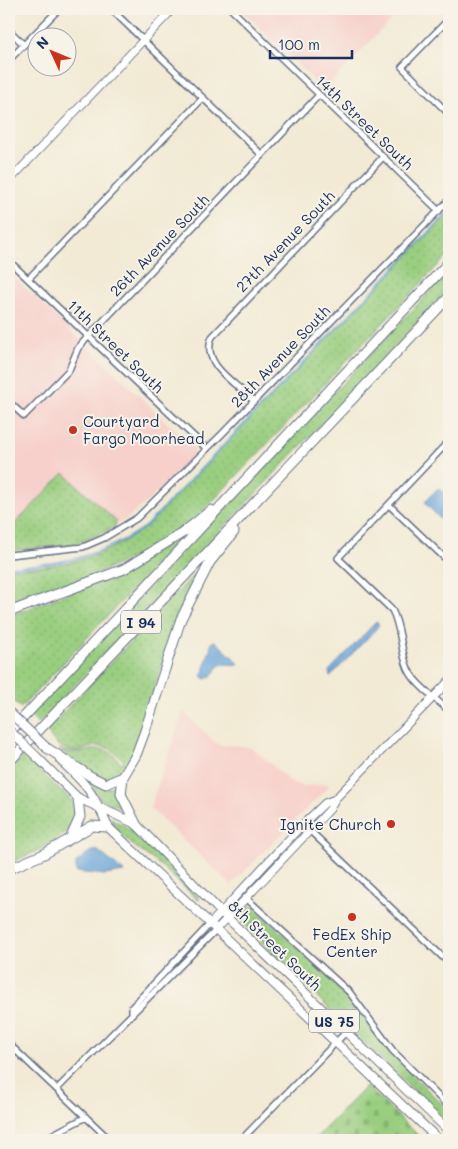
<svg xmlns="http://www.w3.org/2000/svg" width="458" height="1149" font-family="Mali,sans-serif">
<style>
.built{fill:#f7d0cb}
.grass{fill:url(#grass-dots);stroke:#5a7e6e}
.cemetery{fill:url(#cemetery-stones);stroke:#5a7e6e}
.water{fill:#68a3d8;stroke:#42699b}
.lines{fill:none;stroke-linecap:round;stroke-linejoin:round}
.stream{stroke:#68a3d8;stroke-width:2}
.street-casing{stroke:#667087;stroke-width:8}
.secondary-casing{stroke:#667087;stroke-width:9}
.primary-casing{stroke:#667087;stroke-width:10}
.highway-casing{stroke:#667087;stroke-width:11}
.street{stroke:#fff;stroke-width:5}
.secondary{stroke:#fff;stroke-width:7}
.primary{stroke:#fff;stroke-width:8}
.highway{stroke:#fff;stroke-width:9}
.primary-bridge-casing{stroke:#667087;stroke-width:10;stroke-linecap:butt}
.primary-bridge{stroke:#fff;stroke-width:8}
.poi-dot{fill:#c8321e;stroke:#f7f3e8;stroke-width:2}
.labels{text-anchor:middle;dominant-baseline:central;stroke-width:4;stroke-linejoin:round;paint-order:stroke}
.shield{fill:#f7f3e8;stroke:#5d6a87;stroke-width:1}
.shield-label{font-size:14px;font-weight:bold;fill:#1b2f5e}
.street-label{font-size:15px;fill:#1b2f5e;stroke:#f7f3e8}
.poi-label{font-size:15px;fill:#1b2f5e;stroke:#f7f3e8;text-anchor:start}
</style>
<defs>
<pattern id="grass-dots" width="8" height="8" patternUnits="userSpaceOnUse" patternTransform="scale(1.25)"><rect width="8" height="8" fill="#99ce7f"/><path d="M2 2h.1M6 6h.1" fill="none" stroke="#83b170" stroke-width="1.8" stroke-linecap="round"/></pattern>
<pattern id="cemetery-stones" width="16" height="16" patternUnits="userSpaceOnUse" patternTransform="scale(1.25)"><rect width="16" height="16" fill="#99ce7f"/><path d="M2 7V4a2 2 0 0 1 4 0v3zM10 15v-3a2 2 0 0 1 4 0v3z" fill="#83b170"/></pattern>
</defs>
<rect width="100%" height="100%" fill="#f7f3e8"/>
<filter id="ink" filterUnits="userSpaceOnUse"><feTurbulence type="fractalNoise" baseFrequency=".02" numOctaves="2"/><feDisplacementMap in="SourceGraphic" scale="10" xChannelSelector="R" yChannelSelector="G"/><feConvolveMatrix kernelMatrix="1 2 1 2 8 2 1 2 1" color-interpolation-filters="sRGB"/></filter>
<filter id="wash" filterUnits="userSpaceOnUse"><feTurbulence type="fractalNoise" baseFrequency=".0096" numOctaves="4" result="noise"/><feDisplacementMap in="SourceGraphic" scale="20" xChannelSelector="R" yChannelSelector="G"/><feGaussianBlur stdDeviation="1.12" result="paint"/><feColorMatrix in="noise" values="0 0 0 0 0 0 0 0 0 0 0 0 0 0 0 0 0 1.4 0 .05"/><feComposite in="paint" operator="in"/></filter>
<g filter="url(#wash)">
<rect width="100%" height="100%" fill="#f2ead4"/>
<path class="built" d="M241,9H401L324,90Z
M9,272L195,449L194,454L150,499L126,519L98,535L66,546L9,551Z
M183,712L218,745L244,746L254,749L291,782L302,786L327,784L329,786L231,885L150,808Z"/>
<path class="grass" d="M449,213V254L205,509C146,559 80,581 9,608V569C68,565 96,562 146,527Z
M449,271V289L38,724L29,715Z
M64,473L116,521L115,527L86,540L70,545L9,551V530Z
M183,536L21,708L9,697V616L103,580Z
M207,561L179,614L132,755C109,797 88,772 59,749C83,761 102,734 121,764L124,761C95,729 85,760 63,748C56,745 51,737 46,731Z
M24,756C35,766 46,777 57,788C62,792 68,796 72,801C94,829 27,856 9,863V770Z
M87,778L108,788L118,786L125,809L101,800Z
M111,818L136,833L200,899L198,900C186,889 174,877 161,866C148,855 112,834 111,818Z
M251,907L255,908L346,994L390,1052L449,1111V1124L324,1004L239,919L244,909Z"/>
<path class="cemetery" d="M366,1086L423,1140H314Z"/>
<path class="water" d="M438,488L449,498V528L426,504V500Z
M376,622L379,624L376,629L330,677L329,671Z
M215,641L239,663L237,665C209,661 222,672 206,679L202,676L212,642Z
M97,850L124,872L105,875L76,872V863L89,852Z"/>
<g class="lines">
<path class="stream" d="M9,567C63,564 100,558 146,526L449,212"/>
</g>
</g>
<g filter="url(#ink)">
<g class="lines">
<defs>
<path id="street" d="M111,9L262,155
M231,9L439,211
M449,19L402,67L449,114
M9,30L24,45
M9,60L59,9
M9,261L207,449
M28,279L203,98
M254,401C237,384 200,364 212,337L383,157
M9,402L24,416L69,370L78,348L88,337L319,95
M449,441L338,558L392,610C401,627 400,647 407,666C413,684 436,698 449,711
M389,505L449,562
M9,555L83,547L104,538L137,518L221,435L449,200
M303,824L449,963
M246,898L350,993L393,1051L449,1107
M132,1012V1007L210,924
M9,1044L110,1140
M57,1089L216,930
M42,1140L86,1117
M241,1140L346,1032"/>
<path id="secondary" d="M9,181L173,9
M210,924L303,824L325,803L335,799L449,681
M216,930L330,809L335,799"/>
<path id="primary" d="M38,758L78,798L136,824L216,907L449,1131
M60,760C86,784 94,793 108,827L439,1140"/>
<path id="highway" d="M9,612L124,569L184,532L211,510
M9,733L449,262
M47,748L90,776L106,784L123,777
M9,762L449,297
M136,824L121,794L123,777L136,755L145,731L181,619L210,562L234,532
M71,837L80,817L78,798
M9,869L44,854L92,826L108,827"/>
</defs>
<use href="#street" class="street-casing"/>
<use href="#secondary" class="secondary-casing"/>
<use href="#primary" class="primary-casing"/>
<use href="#highway" class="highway-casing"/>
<use href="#street" class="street"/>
<use href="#secondary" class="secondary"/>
<use href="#primary" class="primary"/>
<use href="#highway" class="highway"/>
<defs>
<path id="primary-bridge" d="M9,712L47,748
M9,730L38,758"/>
</defs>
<use href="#primary-bridge" class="primary-bridge-casing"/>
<use href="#primary-bridge" class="primary-bridge"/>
</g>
</g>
<g class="poi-dot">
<circle cx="73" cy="430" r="5"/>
<circle cx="391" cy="824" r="5"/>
<circle cx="352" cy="917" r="5"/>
</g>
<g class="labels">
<g class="shield">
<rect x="121" y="610.5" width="40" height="23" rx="4"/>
<rect x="309" y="1009.5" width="50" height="23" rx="4"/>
</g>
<g class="shield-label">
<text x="141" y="622">I 94</text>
<text x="334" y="1021">US 75</text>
</g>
<g class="street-label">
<text transform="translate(365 122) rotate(44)">14th Street South</text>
<text transform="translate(285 241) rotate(-46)">27th Avenue South</text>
<text transform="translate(159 245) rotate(-46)">26th Avenue South</text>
<text transform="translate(116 346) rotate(44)">11th Street South</text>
<text transform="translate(280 356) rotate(-46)">28th Avenue South</text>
<text transform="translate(275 945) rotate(44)">8th Street South</text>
</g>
<g class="poi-label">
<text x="83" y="421">Courtyard<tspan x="83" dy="17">Fargo Moorhead</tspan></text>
<text x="381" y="824" text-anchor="end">Ignite Church</text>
<text x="352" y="934" text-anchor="middle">FedEx Ship<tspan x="352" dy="17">Center</tspan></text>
</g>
</g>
<rect width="458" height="1149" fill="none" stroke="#f7f3e8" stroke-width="30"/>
<g transform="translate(52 52) rotate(314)"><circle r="24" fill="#f7f3e8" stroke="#9fa5b1"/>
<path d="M0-4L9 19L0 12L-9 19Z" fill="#c8321e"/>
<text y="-8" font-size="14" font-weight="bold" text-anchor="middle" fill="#1b2f5e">N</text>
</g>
<path d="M270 50v8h82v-8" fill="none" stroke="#1b2f5e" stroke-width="2.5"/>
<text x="278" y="50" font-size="15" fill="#1b2f5e" stroke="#f7f3e8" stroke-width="4" paint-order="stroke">100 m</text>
</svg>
